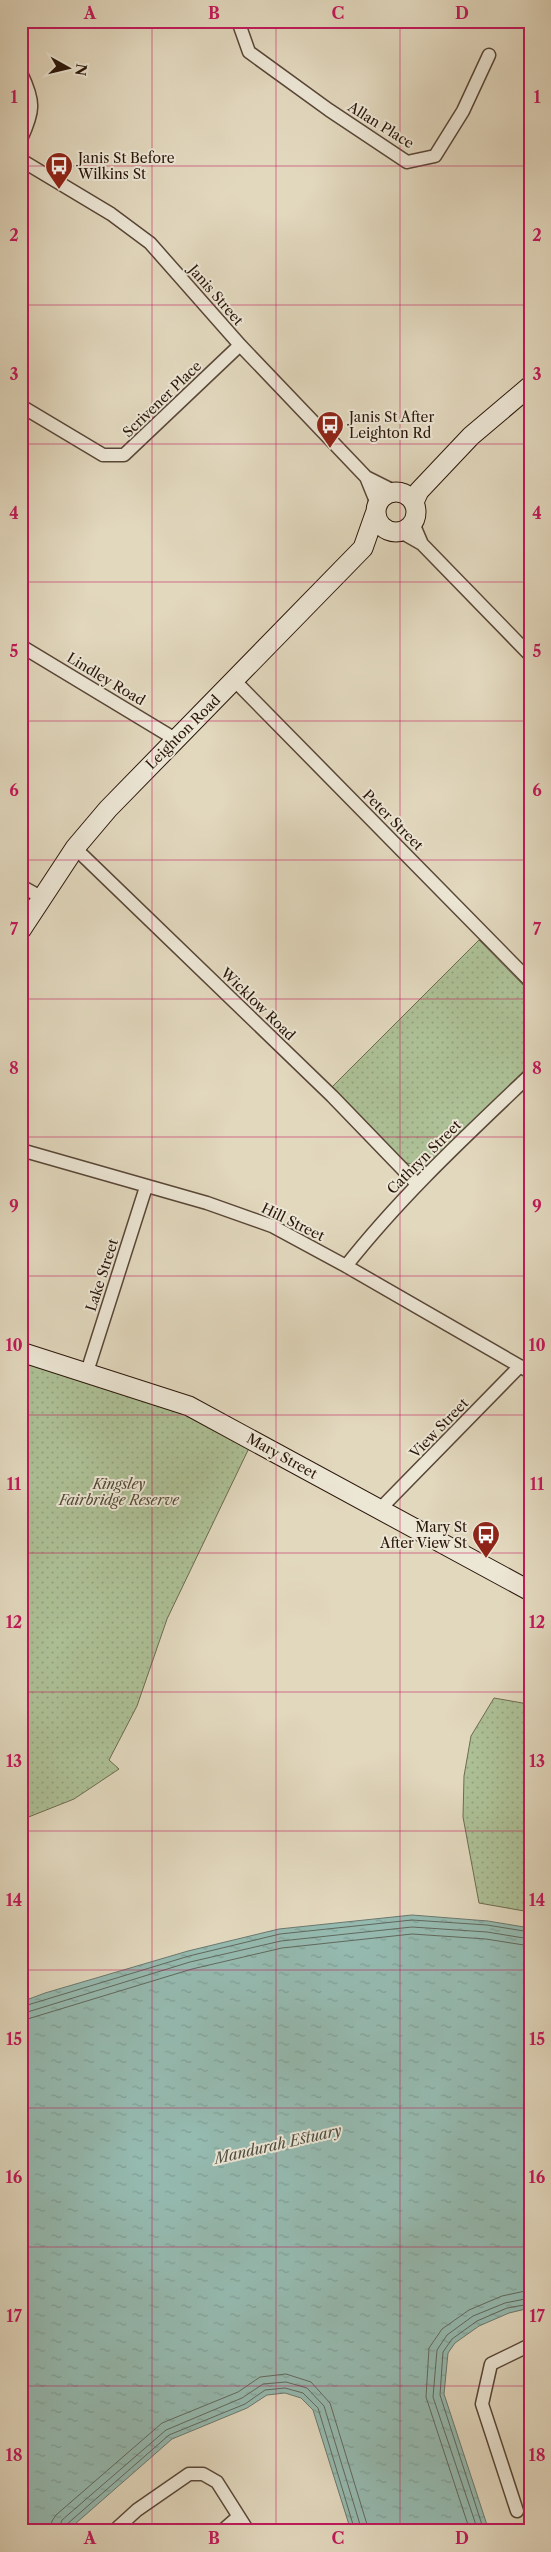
<svg xmlns="http://www.w3.org/2000/svg" width="551" height="2552" font-family="'Libre Caslon Text',serif">
<style>
.grass{fill:url(#grass-dots);stroke:#6c6b50}
.water{fill:url(#water-ripples);stroke:#6a786e}
.lines{fill:none;stroke-linecap:round;stroke-linejoin:round}
.shore{stroke:#60685d;stroke-width:1}
.street-casing{stroke:#584637;stroke-width:15}
.secondary-casing{stroke:#2a160a;stroke-width:21}
.street{stroke:#ece6d5;stroke-width:12}
.secondary{stroke:#ece6d5;stroke-width:19}
.grid{fill:none;stroke:#c2185b;stroke-width:1;stroke-opacity:0.55}
.labels{text-anchor:middle;dominant-baseline:central;stroke-width:4;stroke-linejoin:round;paint-order:stroke}
.street-label{font-size:14px;fill:#2a160a;stroke:#ece6d5}
.poi-label{font-size:14px;fill:#2a160a;stroke:#ece6d5;text-anchor:start}
.park-label{font-size:14px;font-style:italic;fill:#514934;stroke:#ece6d5}
.water-label{font-size:15px;font-style:italic;fill:#4f4f44;stroke:#ece6d5}
.neatline{fill:none;stroke:#c2185b;stroke-width:2}
.grid-label{font-size:16px;text-anchor:middle;font-weight:bold;fill:#c2185b}
</style>
<defs>
<pattern id="grass-dots" width="8" height="8" patternUnits="userSpaceOnUse" patternTransform="scale(1.25)"><rect width="8" height="8" fill="#adc096"/><path d="M2 2h.1M6 6h.1" fill="none" stroke="#95a480" stroke-width="1.8" stroke-linecap="round"/></pattern>
<pattern id="water-ripples" width="26" height="14" patternUnits="userSpaceOnUse" patternTransform="scale(1.25)"><rect width="26" height="14" fill="#95bab0"/><path d="M2 4q2-2 4 0t4 0M15 11q2-2 4 0t4 0" fill="none" stroke="#819f96"/></pattern>
</defs>
<rect width="100%" height="100%" fill="#e2d8be"/>
<filter id="stains"><feTurbulence type="fractalNoise" baseFrequency=".004" numOctaves="4"/><feColorMatrix values="0 0 0 0 .2 0 0 0 0 .09 0 0 0 0 .02 0 0 0 .5 -.17"/></filter>
<radialGradient id="worn" r=".72"><stop offset=".6" stop-color="#630" stop-opacity="0"/><stop offset="1" stop-color="#630" stop-opacity=".3"/></radialGradient>
<path class="grass" d="M479,940L530,992V1067L428,1165L421,1167L404,1162L332,1087Z
M21,1362L159,1401L250,1446L167,1619L137,1706L109,1760L119,1769L74,1799L21,1820Z
M494,1698L528,1704L530,1702V1912L479,1903L463,1817L464,1776L471,1736Z"/>
<path class="water" d="M412,1915L488,1921L530,1928V2308L509,2313L479,2326L455,2343L448,2353L444,2394L489,2531H351L313,2410L301,2398L285,2393L267,2395L247,2408L172,2439L67,2531H21V2002L45,1993L188,1951L279,1929Z"/>
<g class="lines">
<path class="shore" d="M21,2007L189,1956L280,1934L412,1920L487,1925L530,1932
M21,2014L190,1962L281,1941L412,1927L487,1932L530,1939
M21,2021L192,1969L282,1948L412,1934L486,1939L530,1946
M50,2531L52,2521L56,2515L162,2423L238,2392L260,2377L286,2374L311,2382L330,2403L369,2531
M58,2531L62,2520L166,2430L242,2398L263,2384L286,2382L307,2388L324,2406L362,2531
M64,2531L66,2525L169,2435L245,2404L265,2390L285,2388L303,2393L318,2408L355,2531
M470,2531L426,2397L429,2348L442,2329L469,2310L502,2296L530,2290
M478,2531L433,2397L437,2350L447,2335L473,2316L505,2303L530,2298
M484,2531L440,2395L443,2352L452,2339L477,2321L507,2308L530,2304"/>
<defs>
<path id="street" d="M238,21L249,52L329,110L407,162L435,156L463,111L489,55
M21,22L23,21
M21,73C35,102 34,111 21,139
M21,160L111,214L150,243L240,345L366,477L396,492
M21,406L103,455H124L240,345
M366,477L377,504
M413,523L422,544
M401,532L422,544L530,655
M21,646L175,739
M235,681L530,981
M75,848L332,1096L417,1184
M21,886L41,897
M21,1150L207,1203L272,1226L346,1266L530,1372
M346,1266C401,1196 466,1136 530,1075
M87,1372L146,1187
M379,1510L520,1366
M517,2511L482,2404L491,2364L530,2345
M114,2531L137,2510L189,2474H203L217,2482L248,2531
M222,2531L238,2517"/>
<path id="secondary" d="M376 512a20 20 0 1 1 40 0a20 20 0 1 1-40 0Z
M414,502L419,491L471,436L530,386
M21,930L75,848L108,809L363,548L375,514
M21,1352L189,1406L530,1591"/>
</defs>
<use href="#street" class="street-casing"/>
<use href="#secondary" class="secondary-casing"/>
<use href="#street" class="street"/>
<use href="#secondary" class="secondary"/>
</g>
<path class="grid" d="M152,21V2531M276,21V2531M400,21V2531M21,166H530M21,305H530M21,444H530M21,582H530M21,721H530M21,860H530M21,999H530M21,1137H530M21,1276H530M21,1415H530M21,1553H530M21,1692H530M21,1831H530M21,1970H530M21,2108H530M21,2247H530M21,2386H530"/>
<defs>
<symbol id="bus-pin" viewBox="-11 -11 22 30"><path d="M0 17L-7.5 6A9.5 9.5 0 1 1 7.5 6Z" fill="#8f2418" stroke="#ece6d5"/><path d="M-5-6H5V4H4V6H2V4H-2V6H-4V4H-5ZM-3.5-4V0h7V-4ZM-3.5 1.2v1.5H-2V1.2ZM2 1.2v1.5H3.5V1.2Z" fill="#fff"/></symbol>
</defs>
<g fill-rule="evenodd">
<use href="#bus-pin" x="43" y="150" width="32" height="43"/>
<use href="#bus-pin" x="314" y="409" width="32" height="43"/>
<use href="#bus-pin" x="470" y="1519" width="32" height="43"/>
</g>
<g class="labels">
<g class="street-label">
<text transform="translate(381 125) rotate(32)">Allan Place</text>
<text transform="translate(216 295) rotate(49)">Janis Street</text>
<text transform="translate(162 399) rotate(-44)">Scrivener Place</text>
<text transform="translate(106 679) rotate(31)">Lindley Road</text>
<text transform="translate(183 732) rotate(-45)">Leighton Road</text>
<text transform="translate(393 820) rotate(45)">Peter Street</text>
<text transform="translate(258 1004) rotate(44)">Wicklow Road</text>
<text transform="translate(424 1157) rotate(-45)">Cathryn Street</text>
<text transform="translate(293 1222) rotate(26)">Hill Street</text>
<text transform="translate(102 1275) rotate(-72)">Lake Street</text>
<text transform="translate(439 1428) rotate(-46)">View Street</text>
<text transform="translate(282 1456) rotate(29)">Mary Street</text>
</g>
<g class="poi-label">
<text x="78" y="158">Janis St Before<tspan x="78" dy="16">Wilkins St</tspan></text>
<text x="349" y="417">Janis St After<tspan x="349" dy="16">Leighton Rd</tspan></text>
<text x="467" y="1527" text-anchor="end">Mary St<tspan x="467" dy="16">After View St</tspan></text>
</g>
<g class="park-label">
<text x="119" y="1484">Kingsley<tspan x="119" dy="16">Fairbridge Reserve</tspan></text>
</g>
<g class="water-label">
<text transform="translate(278 2144) rotate(-13)">Mandurah Estuary</text>
</g>
</g>
<rect width="551" height="2552" fill="none" stroke="#e2d8be" stroke-width="55"/>
<g transform="translate(68 68) rotate(98)" stroke="#ece6d5" stroke-width="4" paint-order="stroke">
<path d="M0-4L9 19L0 12L-9 19Z" fill="#2a160a"/>
<text y="-8" font-size="14" font-weight="bold" text-anchor="middle" fill="#2a160a">N</text>
</g>
<rect x="28" y="28" width="496" height="2496" class="neatline"/>
<g class="grid-label">
<text x="90" y="19">A</text>
<text x="214" y="19">B</text>
<text x="338" y="19">C</text>
<text x="462" y="19">D</text>
<text x="14" y="103">1</text>
<text x="537" y="103">1</text>
<text x="14" y="241">2</text>
<text x="537" y="241">2</text>
<text x="14" y="380">3</text>
<text x="537" y="380">3</text>
<text x="14" y="519">4</text>
<text x="537" y="519">4</text>
<text x="14" y="657">5</text>
<text x="537" y="657">5</text>
<text x="14" y="796">6</text>
<text x="537" y="796">6</text>
<text x="14" y="935">7</text>
<text x="537" y="935">7</text>
<text x="14" y="1074">8</text>
<text x="537" y="1074">8</text>
<text x="14" y="1212">9</text>
<text x="537" y="1212">9</text>
<text x="14" y="1351">10</text>
<text x="537" y="1351">10</text>
<text x="14" y="1490">11</text>
<text x="537" y="1490">11</text>
<text x="14" y="1628">12</text>
<text x="537" y="1628">12</text>
<text x="14" y="1767">13</text>
<text x="537" y="1767">13</text>
<text x="14" y="1906">14</text>
<text x="537" y="1906">14</text>
<text x="14" y="2045">15</text>
<text x="537" y="2045">15</text>
<text x="14" y="2183">16</text>
<text x="537" y="2183">16</text>
<text x="14" y="2322">17</text>
<text x="537" y="2322">17</text>
<text x="14" y="2461">18</text>
<text x="537" y="2461">18</text>
<text x="90" y="2544">A</text>
<text x="214" y="2544">B</text>
<text x="338" y="2544">C</text>
<text x="462" y="2544">D</text>
</g>
<rect width="100%" height="100%" filter="url(#stains)"/>
<rect width="100%" height="100%" fill="url(#worn)"/>
</svg>
